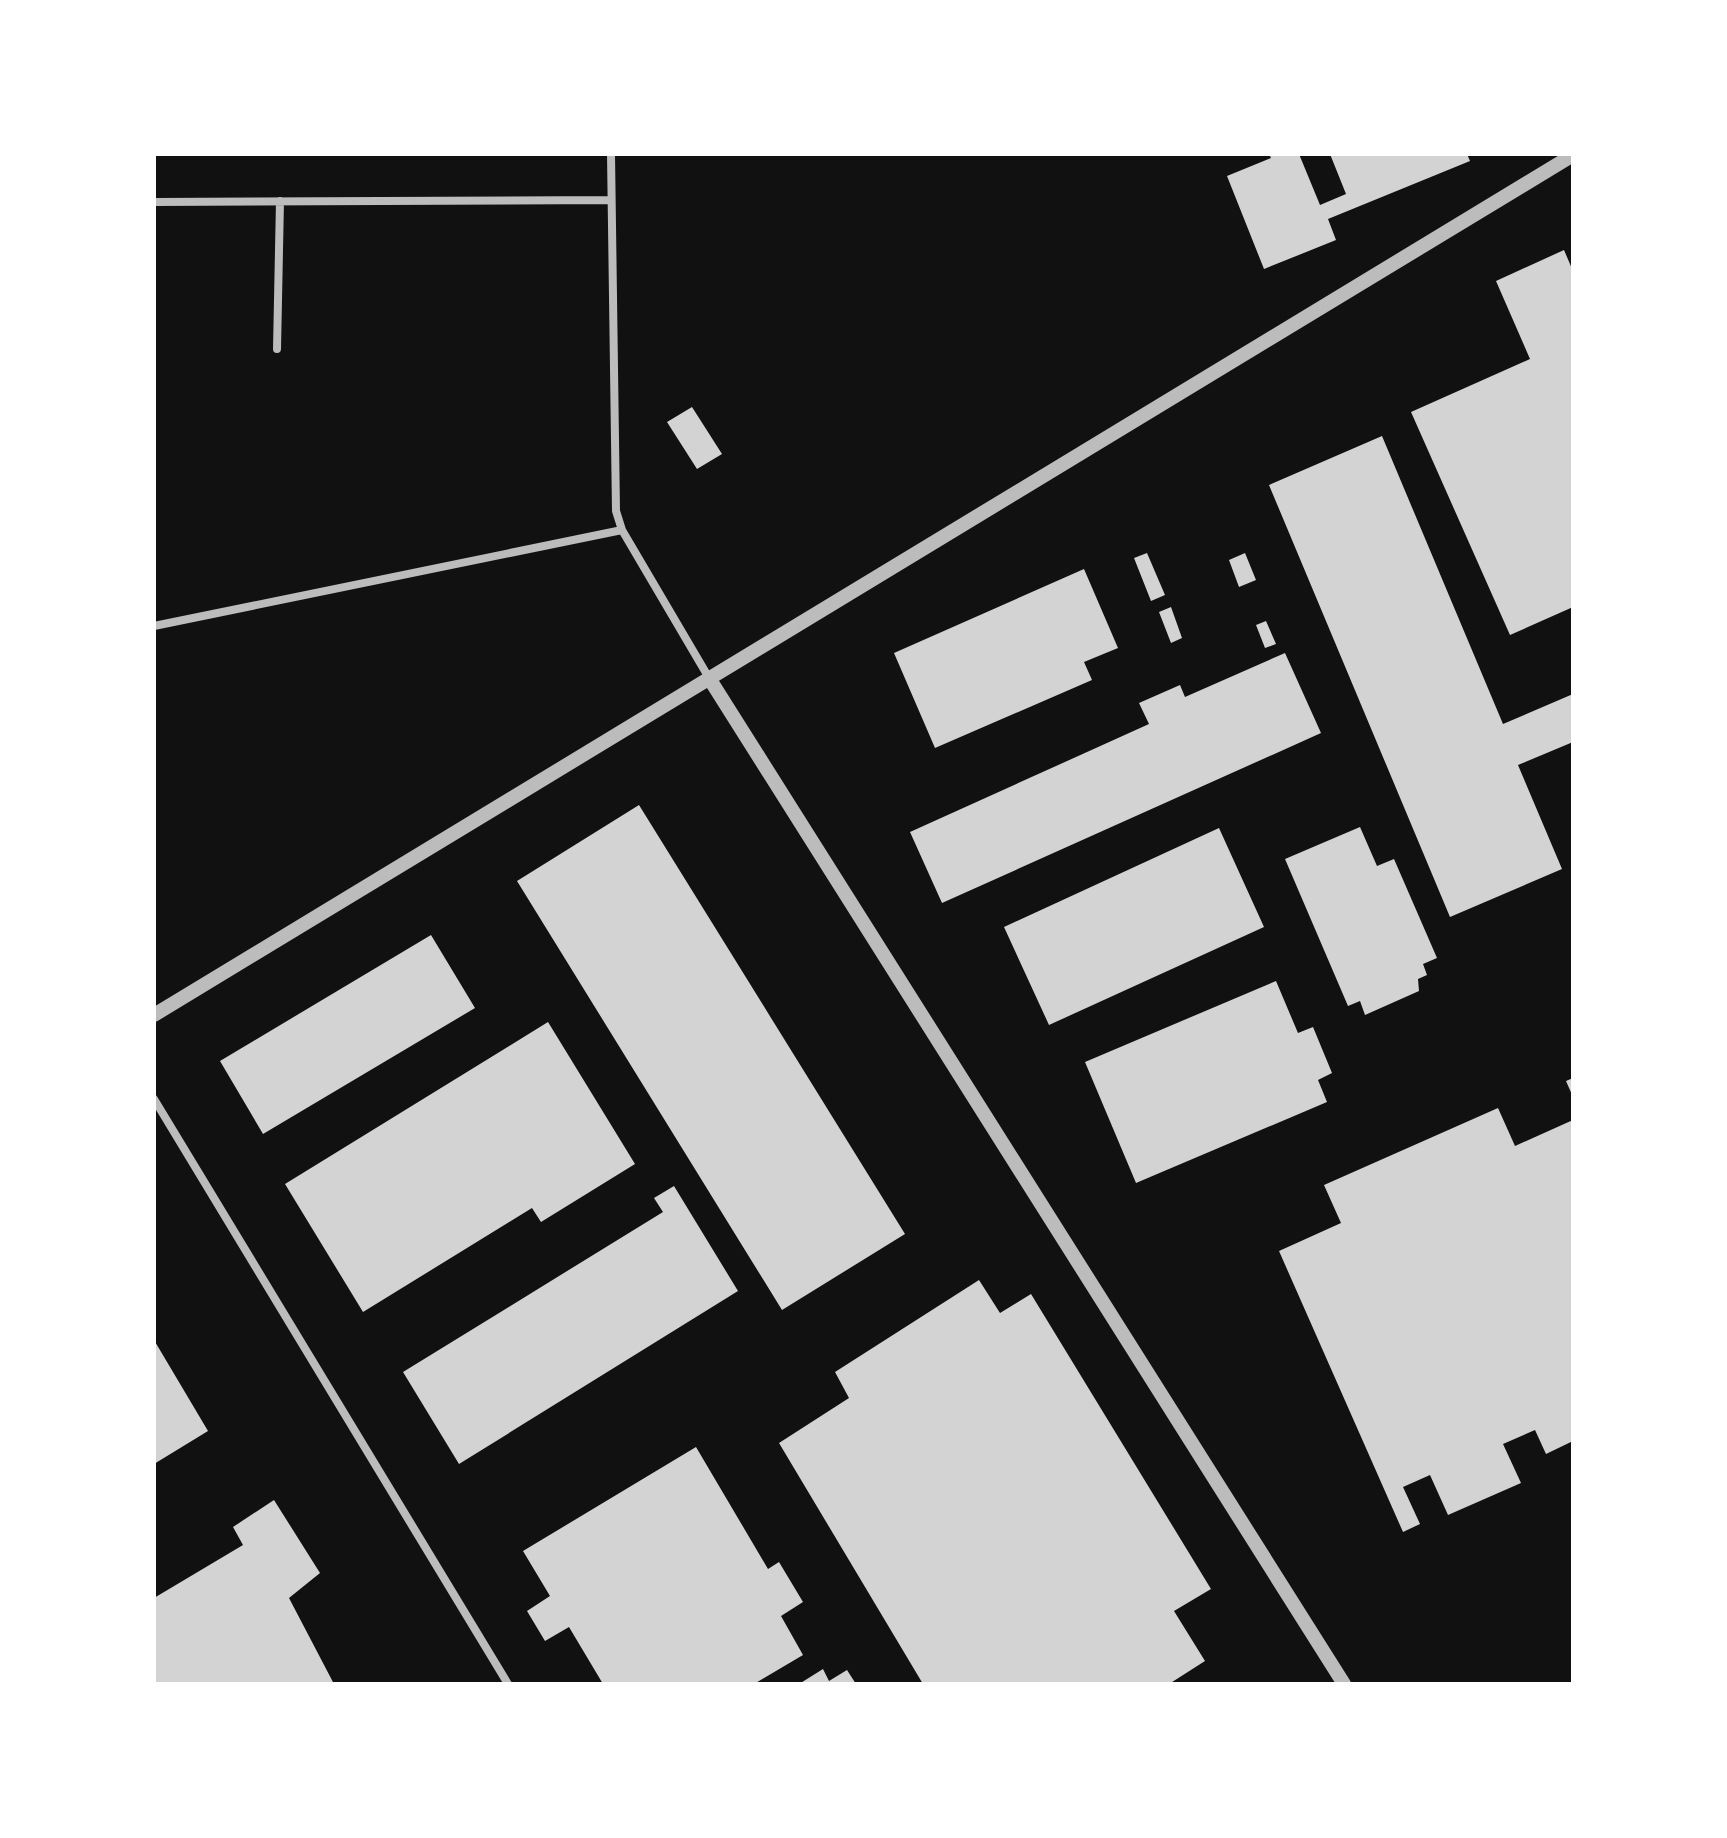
<svg xmlns="http://www.w3.org/2000/svg" width="1727" height="1838" font-family="Lato,sans-serif">
<style>
.building{fill:#d3d3d3}
.lines{fill:none;stroke-linecap:round;stroke-linejoin:round}
.minor{stroke:#bcbcbc;stroke-width:8}
.tertiary{stroke:#bcbcbc;stroke-width:14}
</style>
<rect width="100%" height="100%" fill="#111"/>
<path class="building" d="M1269,154H1299L1320,205L1346,194L1330,154H1467L1470,161L1328,219L1336,240L1264,269L1227,176L1271,158Z
M1564,250L1573,271V607L1510,635L1411,412L1530,359L1496,281Z
M692,407L722,454L697,469L667,422Z
M1382,436L1503,724L1573,694V742L1518,765L1562,869L1450,917L1269,485Z
M1147,553L1165,595L1151,601L1134,558Z
M1245,553L1256,580L1239,587L1229,560Z
M1084,569L1118,648L1084,662L1092,680L935,748L894,653Z
M1171,607L1182,638L1171,643L1159,612Z
M1266,621L1276,644L1265,648L1256,625Z
M1285,653L1321,733L942,903L910,832L1149,724L1139,703L1180,685L1185,697Z
M639,805L905,1234L782,1310L517,881Z
M1360,827L1377,866L1394,859L1437,958L1423,964L1427,975L1418,979L1419,991L1365,1015L1360,1001L1348,1006L1285,859Z
M1219,828L1264,927L1049,1025L1004,927Z
M431,935L475,1008L263,1134L220,1061Z
M1276,981L1298,1033L1313,1027L1332,1073L1318,1080L1327,1102L1136,1183L1085,1062Z
M548,1022L635,1164L541,1222L532,1208L363,1312L285,1184Z
M1573,1078V1097L1566,1081Z
M1498,1108L1515,1146L1573,1120V1441L1546,1454L1535,1430L1503,1444L1521,1483L1448,1515L1430,1475L1403,1487L1420,1524L1403,1532L1279,1251L1341,1223L1324,1185Z
M674,1186L738,1291L459,1464L403,1372L663,1212L654,1198Z
M979,1280L1000,1313L1031,1294L1211,1589L1174,1611L1205,1661L1169,1684H923L779,1443L849,1398L835,1372Z
M154,1340L208,1431L154,1464Z
M696,1447L768,1569L779,1562L803,1602L781,1616L803,1655L754,1684H603L569,1627L545,1641L527,1611L550,1596L523,1551Z
M274,1500L320,1573L289,1598L334,1684H154V1598L243,1545L233,1527Z
M823,1669L829,1681L847,1670L856,1684H799Z"/>
<g class="lines">
<path class="minor" d="M611,154L616,511L622,530
M154,202L610,200
M277,349L280,201
M154,626L622,530L709,678
M154,1099L508,1684"/>
<path class="tertiary" d="M709,678L1344,1684
M154,1015L1573,155"/>
</g>
<rect width="1727" height="1838" fill="none" stroke="#ffffff" stroke-width="312"/>
</svg>
